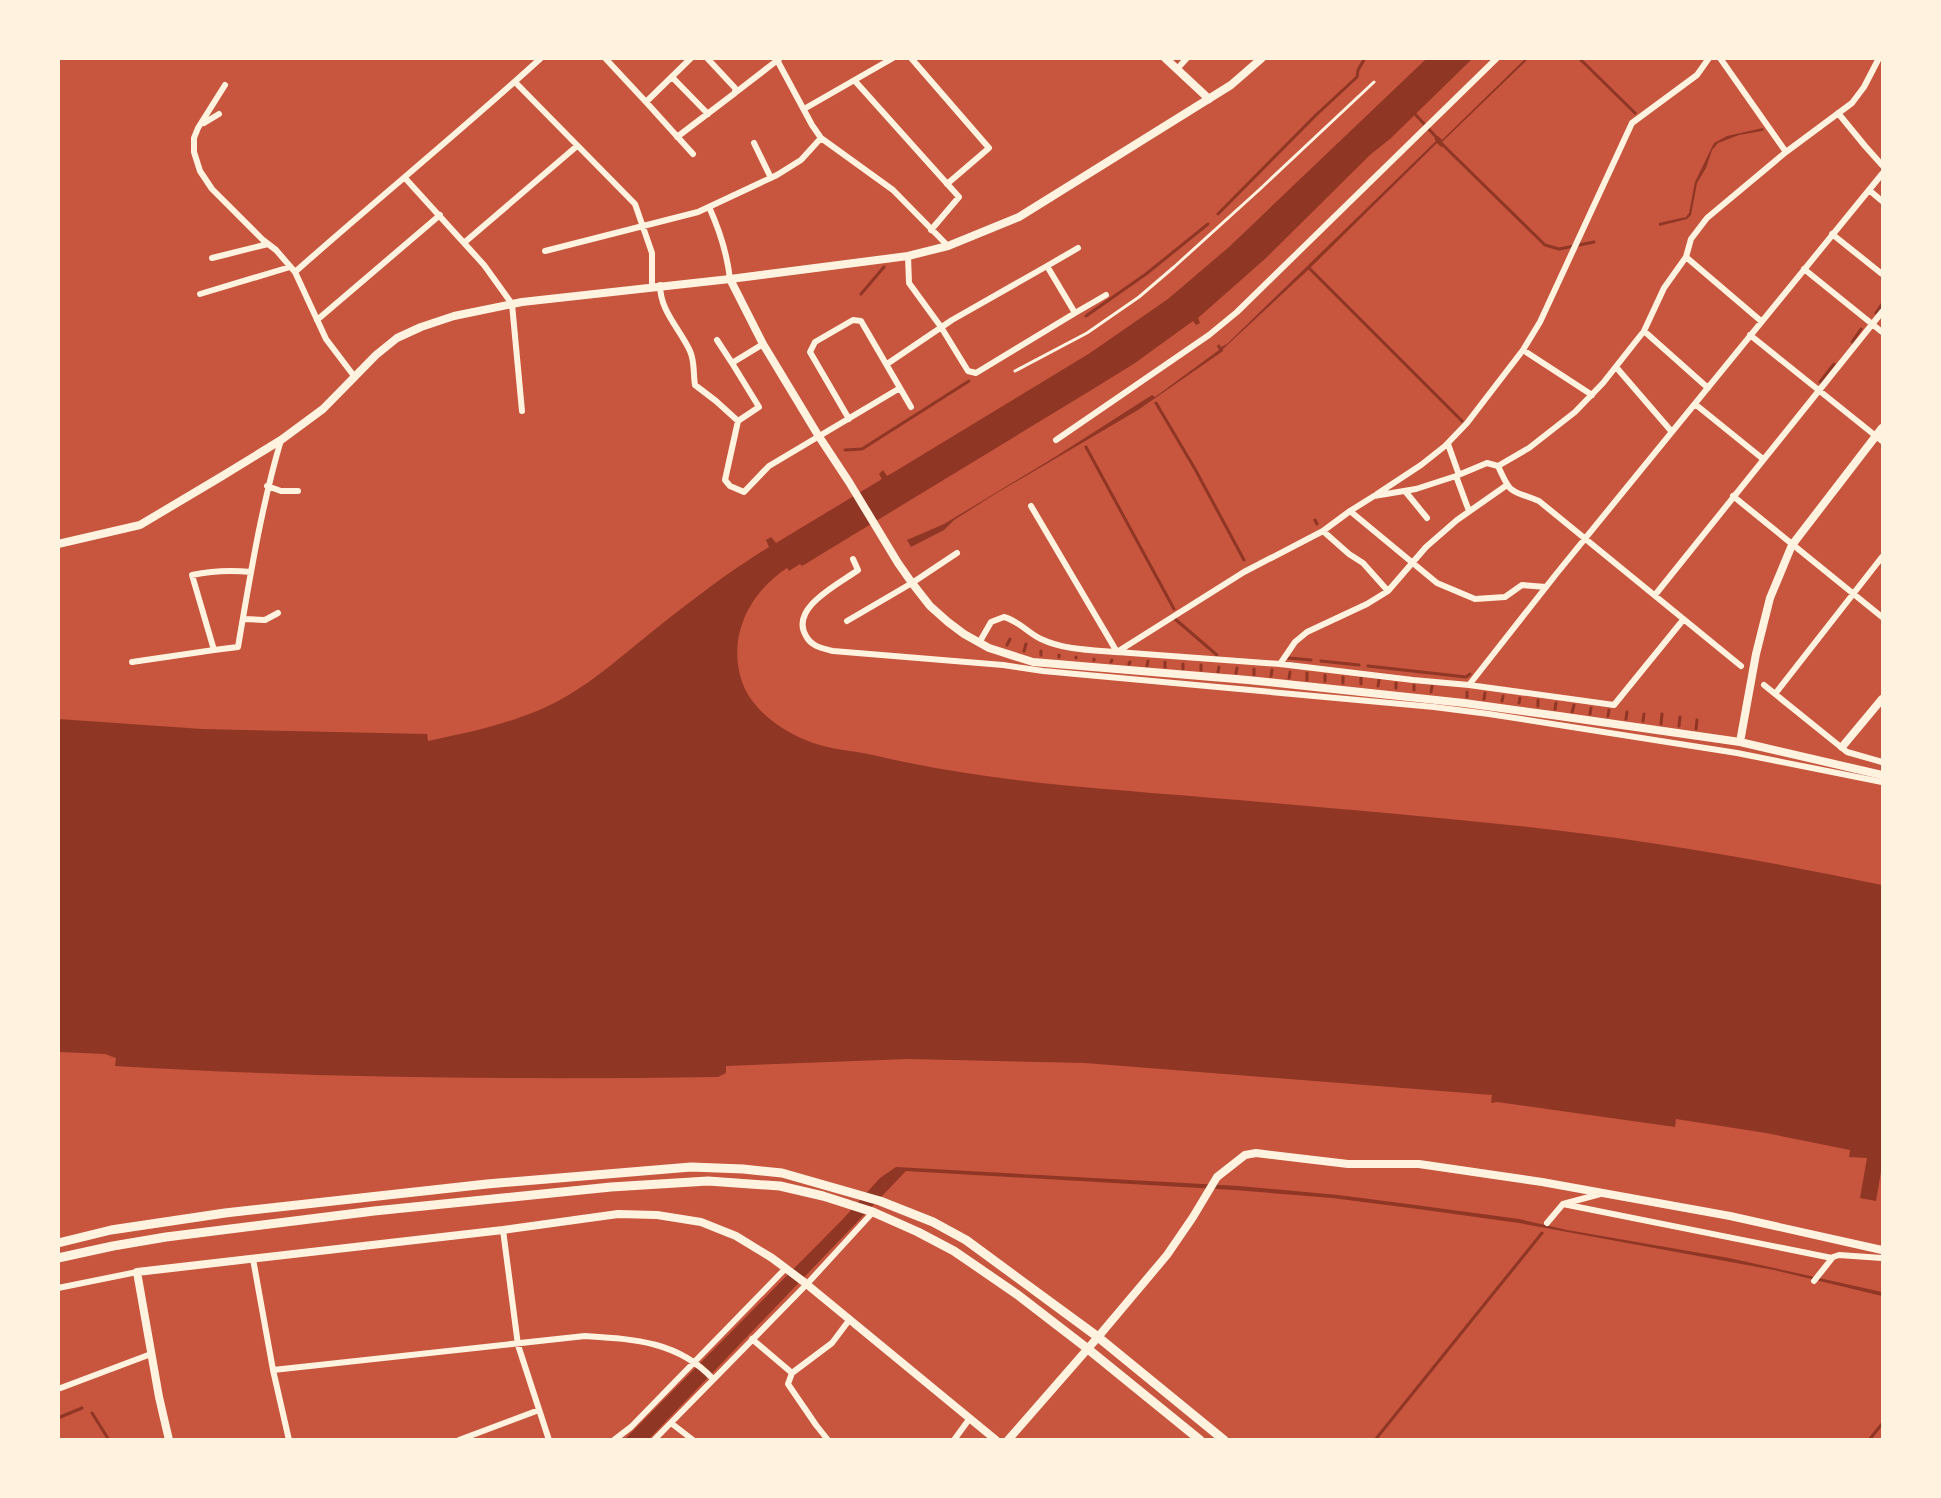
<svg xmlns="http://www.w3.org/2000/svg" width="1941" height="1498" font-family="'Public Sans',sans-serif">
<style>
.water{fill:#8f3625}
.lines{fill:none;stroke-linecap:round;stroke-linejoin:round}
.stream{stroke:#8f3625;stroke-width:3}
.service{stroke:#fff3e0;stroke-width:3}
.minor{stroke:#fff3e0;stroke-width:6}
.tertiary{stroke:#fff3e0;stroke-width:8}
.secondary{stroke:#fff3e0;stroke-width:8}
.primary{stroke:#fff3e0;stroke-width:9}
</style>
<rect width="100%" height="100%" fill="#c8553d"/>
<path class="water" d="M1426,59H1472L1390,139L1371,154L1266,258L1198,318L1200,323L1196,325L1193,321L1135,363L1098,386L802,566L800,564L789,571L787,568C749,593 727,637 742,682C752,709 778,728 803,739C824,749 850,750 873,755C994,784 1114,789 1238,800C1332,808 1426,816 1519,826C1641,839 1763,860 1882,885V1166L1876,1201L1860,1198L1867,1158L1849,1157L1850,1150L1766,1133L1676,1119L1675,1127L1497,1102L1491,1103L1492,1095L1085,1063L908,1059L726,1066V1073L718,1077C517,1080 315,1078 115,1066L116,1058L105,1054L59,1052L58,719L202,729L427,734L428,741C476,731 524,721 567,696C596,679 622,656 648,635C688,603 727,573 769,547L766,540L771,537L776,543L882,479L879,474L883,470L887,476L894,472L1090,353L1168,299L1229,247Z
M1525,59H1528L1442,142L1444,144L1441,147L1437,143L1307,271L1223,349V351L1138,410L995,494L954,520L944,530L911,547L907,540L944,524L1055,457L1152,395L1155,397L1219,350L1217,346L1219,344L1221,347L1227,344L1436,141L1434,139L1438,136L1442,140Z
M1763,128L1764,130L1762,131L1739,135L1718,143L1712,150L1706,168L1697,183L1691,215L1687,219L1659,226V223L1686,217L1689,213L1695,182L1714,143L1727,136Z
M896,1167L1239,1186L1338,1195L1408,1204L1519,1219L1567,1230L1729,1258L1882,1292V1296L1774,1270L1519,1223L1418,1209L1332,1198L1234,1190L906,1171L649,1439L624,1440L843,1219L880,1178Z"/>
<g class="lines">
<path class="stream" d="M1579,58L1635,113
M1414,113L1438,139
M1442,144L1545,245L1559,249L1594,242
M1218,214L1316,115L1357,77L1358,70L1365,58
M1309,268L1462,421
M861,294L884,267
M1876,313L1882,304
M1086,316L1146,274L1208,224
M1852,342L1861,329
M1820,382L1834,364
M1156,403L1195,469L1244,560
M1086,447L1174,609
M845,450L862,449L969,381
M1315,520L1317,524
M1175,619L1217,655
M1007,645L1010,639
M1024,651L1026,644
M1041,655V651
M1059,657V655
M1076,658V657
M1288,658L1311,660
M1094,660V659
M1321,661L1359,665
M1111,662L1112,660
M1129,664L1130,662
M1147,666L1148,661
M1368,666L1466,677L1470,674
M1165,667V662
M1183,669V664
M1201,670V665
M1218,672L1219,667
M1236,673L1237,668
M1254,675V669
M1271,676L1272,670
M1289,678L1290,672
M1307,680V673
M1325,681V675
M1343,683V677
M1361,684V678
M1378,686L1379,680
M1396,688V683
M1414,690V685
M1431,692L1432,686
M1467,697V692
M1484,699L1485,693
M1502,701L1503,696
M1519,703L1520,698
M1538,706V700
M1555,709L1556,703
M1572,712L1574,705
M1590,714L1591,708
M1608,716L1609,710
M1626,719L1627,712
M1643,721L1644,714
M1661,724L1662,714
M1679,726L1680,717
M1696,729L1697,720
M92,1413L109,1440
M58,1418L82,1408
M1375,1440L1542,1233
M1869,1440L1882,1424"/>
<path class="service" d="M1015,371L1087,333L1139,297L1174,267L1259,190L1374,82"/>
<path class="minor" d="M605,58L646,102L691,58
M776,58L812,125L821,138L893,190L948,246
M911,58L989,148L947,184
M1720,58L1786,152
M1177,69L1187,58
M672,77L708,114
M855,81L959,197L931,230
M515,82L635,204L652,253V286
M225,85L198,128L194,138V152L200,171L212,189L263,240L276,250L295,272
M735,93L779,59
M646,102L693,154
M804,109L893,58
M1838,113L1865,146L1882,165
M204,123L219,114
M677,137L735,93V88L707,58
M754,143L771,178
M405,178L484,265L512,304L522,411
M1869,190L1882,174
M709,207C720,231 727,253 730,279
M1832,234L1882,274
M465,242L577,146
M545,251L698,212L777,175L801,160L821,138
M1686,257L1761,321
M212,258L268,244
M1047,266L1078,248
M1804,269L1882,332
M660,285C660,311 680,329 690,351C695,362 693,373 695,385L716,401L738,421
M200,294L290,267
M1075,313L1106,295
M317,320L440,215
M1644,331L1708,388
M1750,335L1882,441
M717,340L732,363
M763,344L732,363L759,407L738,421L725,480L730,486L744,492L769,466L900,388L911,407
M1523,350L1592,395
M887,364L952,320L1047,266L1075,313L976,373L968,371L941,327L909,283L908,256
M1616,367L1672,432
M354,376L326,339L295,272C376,200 460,132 541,58
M1695,404L1763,459
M849,419L810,352L815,342L853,320L861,321L900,388
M1056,440L1209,335L1237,312L1497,58
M1448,444L1459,475
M1498,466C1512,497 1510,489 1539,501L1741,666
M1456,476L1469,511
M267,486L281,491H298
M1405,491L1427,518
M1377,494L1421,465L1445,446L1467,423L1523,350L1540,322L1632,123L1697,75L1709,58
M1733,496L1882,617
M1031,506L1117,652
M1350,511L1437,583L1475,599L1505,597L1522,585L1546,587
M1323,531L1349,554L1363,563L1388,591
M853,559L858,570C839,584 789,608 806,636C812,647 822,648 833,651L1003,665L1043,671L1434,707L1489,714L1737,753L1882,782
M251,572C231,570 211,571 192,575L214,650L238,647C250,577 261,508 281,440
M1655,595L1882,312
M243,619L265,620L278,613
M1683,620L1614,705L1469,685L1413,680L1280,664L1117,652L1244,572L1323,531L1350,511L1374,496L1416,489L1456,476L1487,463L1498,466L1529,448L1575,412L1603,383L1644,331L1664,288L1686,257L1691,239L1707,218L1786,152L1852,103L1864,87L1879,58
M847,621L912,583L957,553
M979,643L991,622L1004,617C1019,621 1028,633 1041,639C1064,650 1091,650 1117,652
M132,662L214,650
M1280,664L1295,642L1307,632L1367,604L1388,591L1426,547L1457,520L1507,485
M1469,685L1557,573L1869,190L1882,201
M1764,685L1847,752L1882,762
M1775,694L1882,557
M1563,1204L1832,1258
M1547,1223L1563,1204L1604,1193
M503,1230L518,1345L549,1440
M253,1259L273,1370L289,1440
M1814,1281L1833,1257L1839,1255L1882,1258
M58,1288L137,1272
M752,1339L792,1373L788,1384L816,1425L828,1440
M273,1370L585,1336C633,1339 678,1341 713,1379
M792,1373L832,1343L850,1319
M58,1389L151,1354
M671,1423L693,1440
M459,1440L539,1410
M614,1440L631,1427L786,1268
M654,1440L807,1284L873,1212
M954,1440L970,1418"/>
<path class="tertiary" d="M1165,58L1209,99
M730,279L763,344L818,435L849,482L898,563L912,583L930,606L948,622L964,634L989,648L1033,662L1248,680L1464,703L1559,716L1740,742L1882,775
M1740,742L1756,654L1770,598L1792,545L1882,428
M1842,747L1882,699
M169,1440L159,1397L137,1272L503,1230L618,1214L657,1215L701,1222L736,1236L772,1258L804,1282L996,1440
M1008,1440L1098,1337L1167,1255L1193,1217L1217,1177L1245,1155L1256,1153L1348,1164H1419L1542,1182L1730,1216L1882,1250"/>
<path class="secondary" d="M58,544L140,525L219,478L281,440L323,409L376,355L397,338L421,327L454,316L522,302L730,279L908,256L948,246L1019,217L1231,85L1262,58"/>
<path class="primary" d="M58,1243L111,1230L225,1213L487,1184L691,1167L743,1169L782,1173L880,1201L933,1222L966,1240L1098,1337L1224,1440
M58,1258L113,1246L166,1237L374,1211L611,1187L708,1181L780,1186L823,1196L873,1212L918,1232L954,1251L1018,1295L1088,1349L1200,1440"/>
</g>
<rect width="1941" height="1498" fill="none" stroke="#fff3e0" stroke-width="120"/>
</svg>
